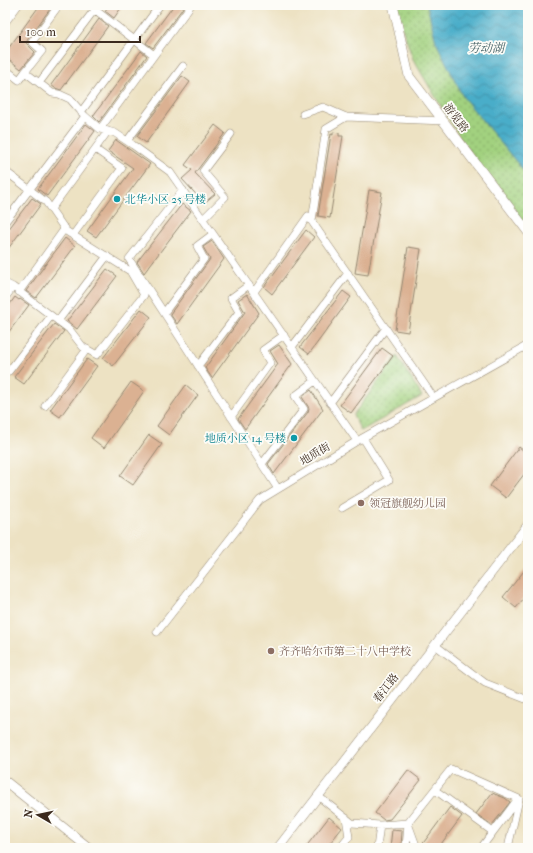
<svg xmlns="http://www.w3.org/2000/svg" width="533" height="853" font-family="'IM FELL French Canon','Noto Serif SC',serif">
<style>
.green{fill:url(#green-dots);stroke:#6e7e4e}
.water{fill:url(#water-waves);stroke:#426c74}
.building{fill:#dbb192}
.lines{fill:none;stroke-linecap:round;stroke-linejoin:round}
.street-casing{stroke:#948670;stroke-width:8}
.secondary-casing{stroke:#948670;stroke-width:10}
.street{stroke:#fff;stroke-width:7}
.secondary{stroke:#fff;stroke-width:9}
.culture-dot{fill:#0f9aa8;stroke:#fdfcf7;stroke-width:1.5}
.education-dot{fill:#8d6e63;stroke:#fdfcf7;stroke-width:1.5}
.labels{text-anchor:middle;dominant-baseline:central;stroke-width:3.5;stroke-linejoin:round;paint-order:stroke}
.street-label{font-size:11px;fill:#3b2a1e;stroke:#fdfcf7}
.culture-label{font-size:11px;fill:#0d838f;stroke:#fdfcf7;text-anchor:start}
.education-label{font-size:11px;fill:#785e54;stroke:#fdfcf7;text-anchor:start}
.water-label{font-size:12px;font-style:italic;fill:#415e62;stroke:#fdfcf7}
</style>
<defs>
<pattern id="green-dots" width="8" height="8" patternUnits="userSpaceOnUse"><rect width="8" height="8" fill="#a2d17f"/><path d="M2 2h.1M6 6h.1" fill="none" stroke="#85aa67" stroke-width="1.8" stroke-linecap="round"/></pattern>
<pattern id="water-waves" width="16" height="10" patternUnits="userSpaceOnUse"><rect width="16" height="10" fill="#4aadc9"/><path d="M0 5q4-4 8 0t8 0" fill="none" stroke="#3f8da3"/></pattern>
</defs>
<rect width="100%" height="100%" fill="#fdfcf7"/>
<filter id="ink" filterUnits="userSpaceOnUse"><feTurbulence type="fractalNoise" baseFrequency=".025" numOctaves="2"/><feDisplacementMap in="SourceGraphic" scale="8" xChannelSelector="R" yChannelSelector="G"/><feConvolveMatrix kernelMatrix="1 2 1 2 8 2 1 2 1" color-interpolation-filters="sRGB"/></filter>
<filter id="wash" filterUnits="userSpaceOnUse"><feTurbulence type="fractalNoise" baseFrequency=".012" numOctaves="4" result="noise"/><feDisplacementMap in="SourceGraphic" scale="16" xChannelSelector="R" yChannelSelector="G"/><feGaussianBlur stdDeviation="0.9" result="paint"/><feColorMatrix in="noise" values="0 0 0 0 0 0 0 0 0 0 0 0 0 0 0 0 0 1.4 0 .05"/><feComposite in="paint" operator="in"/></filter>
<g filter="url(#wash)">
<rect width="100%" height="100%" fill="#ede2c3"/>
<path class="green" d="M396,5H528V233L480,169L442,108L413,59L401,25Z
M397,356L422,396L361,431L353,415Z"/>
<path class="water" d="M427,5H528V176L463,97L436,42Z"/>
<g id="blocks">
<path class="building" d="M40,5H53L28,39L26,43L35,52L21,69L5,56V53Z
M109,5H123L114,18L105,11Z
M174,5H185L153,48L146,43Z
M99,19L108,26L61,90L55,88L51,85Z
M141,51L147,56L99,122L93,116Z
M182,76L190,82L146,143L137,136Z
M86,124L95,131L47,196L38,189Z
M215,125L225,133L195,173L215,194L204,203L182,179L192,170L185,165Z
M333,132L339,133V136H343L330,218L318,216L331,134L333,135Z
M116,140L150,164L96,237L87,231L133,168L108,151Z
M369,190L382,192L368,275L355,273Z
M32,198L41,204L5,253V234Z
M182,204L191,211L144,273L137,262Z
M306,230L314,237L272,294L264,287Z
M65,238L75,246L36,298L26,291Z
M212,241L224,259L177,324L170,314L208,262L210,259L203,247Z
M408,247L421,249L408,332L395,330Z
M107,269L117,276L77,329L67,321Z
M343,291L351,297L309,354L300,347Z
M247,294L259,313L212,378L205,368L245,312L238,300Z
M15,297L19,300L20,299L29,305L5,337V311Z
M141,309L151,317L113,366L103,358Z
M54,324L64,331L24,384L14,377Z
M279,345L292,364L245,429L238,419L278,364L270,351Z
M382,348L393,356L351,413L340,405Z
M87,359L97,366L60,417L50,410Z
M131,382L144,391L104,448L91,438Z
M186,385L198,395L169,435L157,426Z
M311,390L323,409L274,474L268,464L308,412L309,408L302,397Z
M149,435L162,444L133,485L120,476Z
M519,447L528,454V469L506,498L490,486Z
M528,566V593L516,608L503,597Z
M408,770L421,780L390,819L384,820L375,813Z
M492,793L505,798L510,802L492,825L476,814Z
M450,807L462,816L438,848H422L421,846Z
M329,817L342,828L326,848H305Z
M392,830L402,831L401,848H390Z"/>
</g>
</g>
<g filter="url(#ink)">
<use href="#blocks" fill-opacity="0" stroke="#948670" stroke-width="1"/>
<g class="lines">
<defs>
<path id="street" d="M89,5L154,55
M5,69L19,80L25,72L52,93L59,94L70,99L85,116L100,129L115,133L133,145L170,172L357,441
M25,72L42,51L32,42L59,5
M39,83L98,5
M81,112L160,5
M303,114L323,107L346,117L444,121
M100,129L191,5
M127,141L183,66
M5,171L46,202L66,231L130,271L144,295L97,355L83,347L69,329L13,287L5,283
M183,190L129,259L278,489
M51,209L95,149
M203,219L225,197L203,171L231,134
M312,221L326,129L346,117
M5,222L85,116
M73,235L122,168L95,149L108,131
M19,292L65,228
M254,292L308,216L434,398
M5,298L13,287
M164,313L204,259L197,246L213,234
M58,321L107,256
M292,347L348,273
M198,366L239,312L231,298L249,285
M9,371L51,316
M330,403L386,328
M45,406L87,349
M231,417L270,363L263,350L284,335
M262,464L304,409L295,396L315,381
M342,508L389,480L363,438
M157,632L260,500L357,441L528,345
M435,645L485,683L528,700
M435,790L493,832
M318,796L352,823L380,825L408,823
M409,826L417,848
M340,848L349,837L346,818
M377,848L380,825
M406,848L408,823L451,769L519,799L508,848
M481,848L517,800"/>
<path id="secondary" d="M393,5L409,76L528,232
M5,21L17,5
M5,781L89,848
M278,848L528,525"/>
</defs>
<use href="#street" class="street-casing"/>
<use href="#secondary" class="secondary-casing"/>
<use href="#street" class="street"/>
<use href="#secondary" class="secondary"/>
</g>
</g>
<g class="culture-dot">
<circle cx="117" cy="199" r="4"/>
<circle cx="294" cy="438" r="4"/>
</g>
<g class="education-dot">
<circle cx="361" cy="503" r="4"/>
<circle cx="271" cy="651" r="4"/>
</g>
<g class="labels">
<g class="street-label">
<text transform="translate(456 118) rotate(53)">游览路</text>
<text transform="translate(315 454) rotate(-31)">地质街</text>
<text transform="translate(386 688) rotate(-52)">春江路</text>
</g>
<g class="culture-label">
<text x="125" y="199">北华小区 25 号楼</text>
<text x="286" y="438" text-anchor="end">地质小区 14 号楼</text>
</g>
<g class="education-label">
<text x="369" y="503">领冠旗舰幼儿园</text>
<text x="279" y="651">齐齐哈尔市第二十八中学校</text>
</g>
<g class="water-label">
<text x="486" y="48">劳动湖</text>
</g>
</g>
<rect width="533" height="853" fill="none" stroke="#fdfcf7" stroke-width="20"/>
<g transform="translate(38 815) rotate(279)" stroke="#fdfcf7" stroke-width="3" paint-order="stroke">
<path d="M0-3L7 15L0 10L-7 15Z" fill="#3b2a1e"/>
<text y="-6" font-size="11" font-weight="bold" text-anchor="middle" fill="#3b2a1e">N</text>
</g>
<path d="M20 36v6h120v-6" fill="none" stroke="#3b2a1e" stroke-width="2"/>
<text x="26" y="36" font-size="12" fill="#3b2a1e" stroke="#fdfcf7" stroke-width="3" paint-order="stroke">100 m</text>
</svg>
